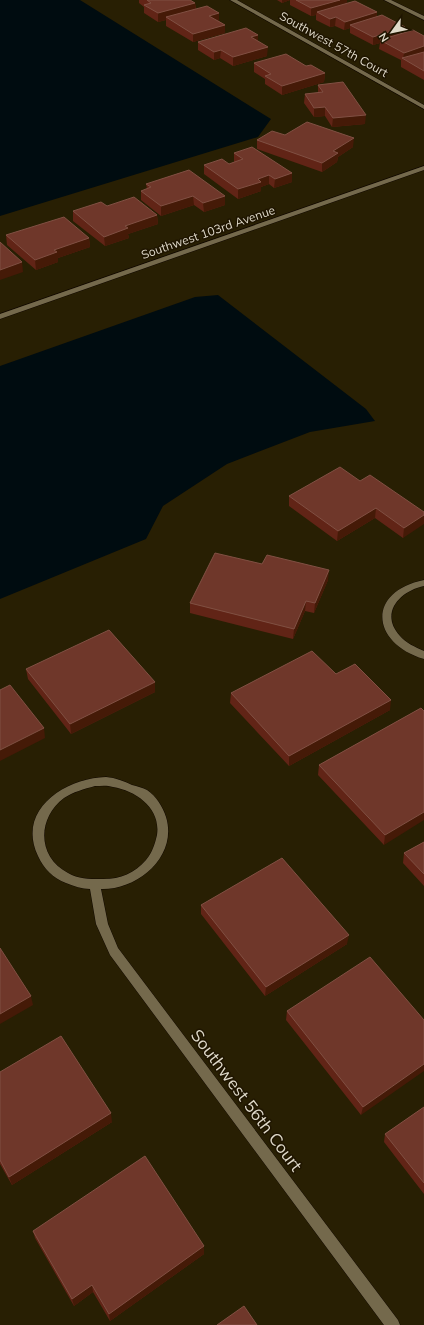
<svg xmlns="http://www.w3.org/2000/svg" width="424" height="1325" font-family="Mulish,sans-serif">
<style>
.water{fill:#000c10}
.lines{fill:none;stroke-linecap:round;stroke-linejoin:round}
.street-casing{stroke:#110800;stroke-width:1}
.street{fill:#74694c;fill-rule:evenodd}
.wall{fill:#612416}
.shaded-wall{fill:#451a07}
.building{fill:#6f372a;stroke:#805043}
.labels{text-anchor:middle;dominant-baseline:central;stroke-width:3;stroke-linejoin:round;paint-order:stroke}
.far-street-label{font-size:12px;fill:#dfd9c9;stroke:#1f1500}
.near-street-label{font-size:17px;fill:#dfd9c9;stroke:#1f1500}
</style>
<rect width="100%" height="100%" fill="#281f03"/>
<path class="water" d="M0,0H80L271,119L258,137L0,216Z
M218,295L366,409L375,421L310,432L227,464L163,506L146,539L0,599V366L195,297Z"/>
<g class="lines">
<defs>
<path id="street" d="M230,0H237L424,105V109Z
M384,0H391L424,16V20Z
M424,166V170L0,319V314Z
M424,580V586C400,591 379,613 400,636C406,643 415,647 424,651V659C371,643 366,592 424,580Z
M106,777C116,778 124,781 132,785C137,786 143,788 147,790C156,796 163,807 166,817C178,856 138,890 101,889L108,924L118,948L398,1320L400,1325H384L110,955L96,924L90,889C82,889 74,886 66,883C53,878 44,869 38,856C16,810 65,778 106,777ZM95,786C101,786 107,785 113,787C137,791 161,809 157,835C155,844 152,853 146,860C134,874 118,880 100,879C89,879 78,879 68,873C37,857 37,818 64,798C73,792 84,789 95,786Z"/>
</defs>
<use href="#street" class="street-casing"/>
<use href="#street" class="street"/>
</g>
<path class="wall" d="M139,0H190L195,3L196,9L219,13V21L225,25V33L193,42L166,26V20L158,22L144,13V7L139,3Z
M277,0H347V3L377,12V17L405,27L404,33L424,36V80L401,67V60L379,49L380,43L373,45L350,33V28L344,30L335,26L330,27L316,20V15L311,16L290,5V0L282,3Z
M198,42H258L267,56L233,66L220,58L214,60L198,50Z
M254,63L306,66L325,73L324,82L282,95L265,84V79L254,72Z
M318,85L365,124L332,127L325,116L314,117L304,103L305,94L318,93Z
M285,135L353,147L338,157L337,162L322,172L257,149V140Z
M234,153L292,173V182L274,188L269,184L261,187V191L238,199L204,174V165L229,164L234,162Z
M189,170L225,205L204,212L194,205L161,216L141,200V191L147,189L146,184Z
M107,206L157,215L158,224L128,234L129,238L105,246L73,221V211Z
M6,235L89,238L90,247L58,258V262L36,270L7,245Z
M360,481L424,512L403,538L375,518L337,541L289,506V496Z
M262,564L328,580L314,613L305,611L293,639L190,613V603Z
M26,669L155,692L71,734L28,679Z
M336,674L390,710L289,766L230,703L231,693Z
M421,708L384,845L318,775L319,765Z
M424,842V886L403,863L404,853Z
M201,905L347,944L265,996L201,914Z
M287,1011L424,1020L361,1115L286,1020Z
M0,1072L112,1122L12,1185L0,1164Z
M424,1107V1194L384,1142L385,1134Z
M33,1231L204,1254L110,1321L93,1292L74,1306L35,1238Z"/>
<path class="shaded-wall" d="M282,0H290L282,3Z
M340,0H347V6L317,12L316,15L311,16V8Z
M195,3L196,12L166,17V20L158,22V13Z
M377,12V20L350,25V28L344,30L345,22Z
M219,13V21L209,24V16Z
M336,17L335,26L330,27V19Z
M225,25V33L193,42V34Z
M405,27L404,36L380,40V43L373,45V37Z
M258,35V44L251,37Z
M424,46V55L403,59L404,53Z
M268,47L267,56L233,66V57Z
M221,50L220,58L214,60V52Z
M325,73L324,82L282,95V86Z
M325,107V116L314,117V108Z
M366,115L365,124L332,127L333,118Z
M354,138L353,147L338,157L337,162L322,172V163L333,151Z
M292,173V182L274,188L275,179Z
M269,175V184L261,187V191L238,199V189L258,179Z
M193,196L194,205L161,216V206Z
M225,196V205L204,212L203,203Z
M157,215L158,224L128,234L129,238L105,246L104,237L125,226Z
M89,238L90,247L58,258V262L36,270L35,260L54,250Z
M22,262L23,272L0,280V270Z
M376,508L375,518L337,541L338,531Z
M424,515V524L403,538L404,528Z
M329,570L328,580L314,613L315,603Z
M306,601L305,611L293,639L294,629Z
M155,682V692L71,734L70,724Z
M391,700L390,710L289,766V756Z
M44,728L45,738L0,761V750Z
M424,812V820L384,845L385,835Z
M349,935L347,944L265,996L266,987Z
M31,996L33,1005L0,1024V1014Z
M424,1064V1071L361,1115L363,1107Z
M111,1113L112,1122L12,1185L9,1177Z
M204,1246V1254L110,1321L109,1314Z
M92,1285L93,1292L74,1306L72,1299Z"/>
<path class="building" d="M147,0H190L195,3L158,13L144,5L151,3Z
M296,0H340L311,8Z
M355,1L377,12L345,22L336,17L330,19L317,12Z
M207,6L219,13L209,16L225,25L193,34L166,17Z
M382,15L405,27L373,37L350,25Z
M246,28L258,35L251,37L268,47L233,57L221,50L214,52L198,42Z
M413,30L424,36V46L404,53L380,40Z
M424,52V71L402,58Z
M286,54L306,66L311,65L325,73L282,86L265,76L271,74L254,63Z
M343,82L366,115L333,118L325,107L314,108L305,94L323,92L318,85Z
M307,122L354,138L333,151L338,153L322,163L257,140L272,131L285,135Z
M252,147L292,173L275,179L269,175L258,179L261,182L238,189L204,165L222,159L229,164L243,159L234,153Z
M189,170L225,196L203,203L193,196L161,206L141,191L151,187L146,184Z
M134,197L157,215L125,226L128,228L104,237L73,211L101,202L107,206Z
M64,217L89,238L54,250L57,252L35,260L6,235Z
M0,242L22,262L0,270Z
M340,467L360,481L370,475L424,512V515L404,528L376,508L338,531L289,496Z
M215,553L262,564L267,555L329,570L315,603L306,601L294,629L190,603Z
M109,630L155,682L70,724L26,669Z
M312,651L336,674L355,664L391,700L289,756L231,693Z
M10,685L44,728L0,750V690Z
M421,708L424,711V812L385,835L319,765Z
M424,842V874L404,853Z
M282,858L349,935L266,987L201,905Z
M0,948L31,996L0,1014Z
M370,957L424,1020V1064L363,1107L287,1011Z
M61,1036L111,1113L9,1177L0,1160V1072Z
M424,1107V1183L385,1134Z
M145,1156L204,1246L109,1314L92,1285L72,1299L33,1231Z
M244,1306L257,1325H217Z"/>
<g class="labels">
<g class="far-street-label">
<text transform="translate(334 44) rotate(29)">Southwest 57th Court</text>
<text transform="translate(208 232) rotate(-19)">Southwest 103rd Avenue</text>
</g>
<g class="near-street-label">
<text transform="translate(247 1100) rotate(53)">Southwest 56th Court</text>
</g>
</g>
<g transform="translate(392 32) rotate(237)" stroke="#1f1500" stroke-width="3" paint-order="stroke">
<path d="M0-3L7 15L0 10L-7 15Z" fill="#dfd9c9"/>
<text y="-6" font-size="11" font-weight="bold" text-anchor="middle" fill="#dfd9c9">N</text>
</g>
</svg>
